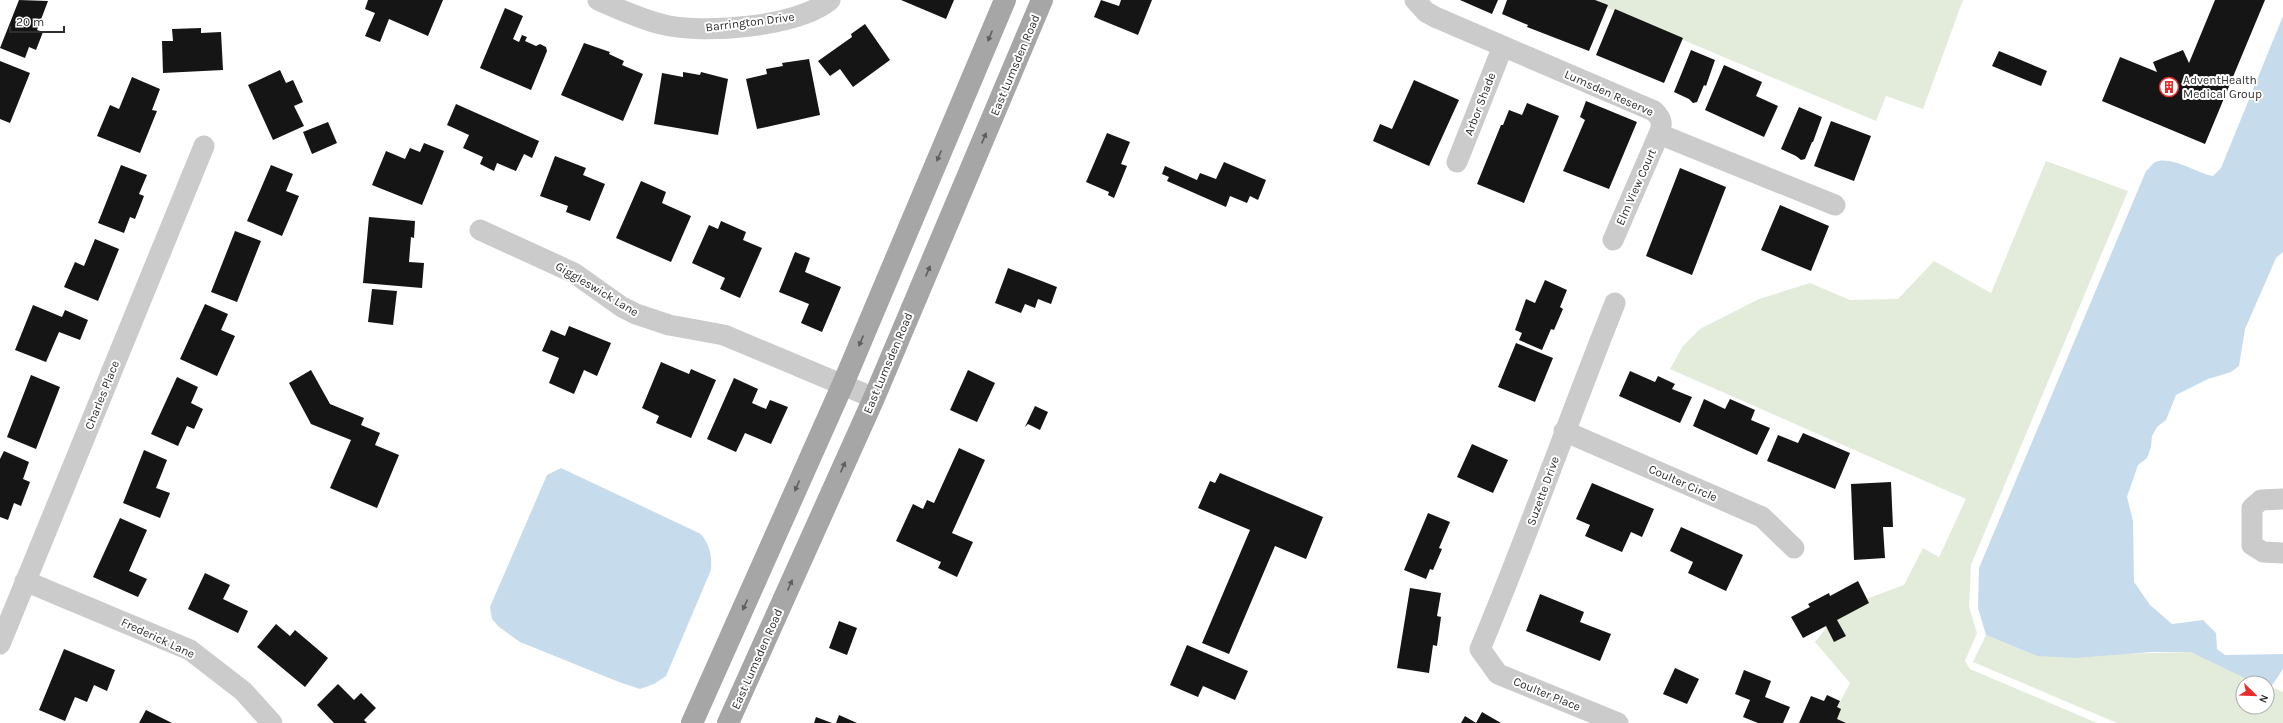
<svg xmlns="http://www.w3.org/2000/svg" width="2283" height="723" font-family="Karla,sans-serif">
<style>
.green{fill:#e3ecdb}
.water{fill:#c6dbec}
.building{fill:#151515}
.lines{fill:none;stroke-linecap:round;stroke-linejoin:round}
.minor{stroke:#cbcbcb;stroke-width:21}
.major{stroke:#a6a6a6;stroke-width:22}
.oneway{fill:#5e5e5e}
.labels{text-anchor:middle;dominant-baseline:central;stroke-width:4;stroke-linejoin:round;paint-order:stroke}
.street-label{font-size:12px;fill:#2e2e2e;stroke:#fff}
.poi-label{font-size:12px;fill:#2e2e2e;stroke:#fff;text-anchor:start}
</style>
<rect width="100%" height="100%" fill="#fff"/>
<path class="green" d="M1588,0H1963L1923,109L1886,96L1876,121Z
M2046,161L2128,191L1971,565L1969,607L1977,633L1965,661L1970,669L2097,723H1829L1850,683L1815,642L1842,608L1904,585L1923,548L1939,557L1966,499L1670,369L1683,346L1700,329L1759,299L1810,283L1850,300L1898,299L1934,261L1991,293Z
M1986,635L2037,656L2191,652L2262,683H2243V707H2267V685L2283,692V723H2117L1973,662Z"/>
<path class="water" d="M2283,16V252L2276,258L2245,329L2239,366L2231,372L2208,379L2176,395L2166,420L2157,427L2152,436L2151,447L2147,458L2138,465L2127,497L2133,521L2134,582L2150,605L2172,624L2203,620L2216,633L2217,649L2225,655L2283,654V669L2269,690L2267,689V683H2255L2191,652H2152L2075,658L2037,656L1986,635L1978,608L1979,568L2146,171C2149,169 2152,164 2155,162C2170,155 2197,173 2213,176L2221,168Z
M561,468L701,534C710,546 712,555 711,570L666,676L654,684L640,689L619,682L520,642L499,627L492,619L490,607L547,475Z"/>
<path class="building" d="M19,0L48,1L37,30L43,32L36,50L29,47L25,58L0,48Z
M368,0H443L428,36L389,19L380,42L365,36L375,13L365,9Z
M901,0H954L946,19Z
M1101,0L1119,6L1121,0H1152L1138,35L1094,17Z
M1460,0H1498L1492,14Z
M1507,0H1595L1608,5L1589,51L1527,27L1528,25L1502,14Z
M2215,0H2265L2205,144L2102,101L2120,57L2157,72L2153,62L2183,50L2189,63Z
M505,8L523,16L513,39L519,42L522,35L527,37L525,41L536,46L540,44L546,47L547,51L531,90L480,68Z
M1615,9L1683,38L1664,83L1596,55Z
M865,24L890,60L853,87L840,69L830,76L818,61L852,37L851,34Z
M201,28V33L221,32L223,70L163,73L162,41H173L172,29Z
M584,43L610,52L609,54L624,61L622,65L643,74L623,121L561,95Z
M1691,50L1715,60L1706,86L1704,85L1697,102L1693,103L1689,99L1674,92Z
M1999,51L2047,71L2041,86L1992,66Z
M809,59L820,115L757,129L746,79L767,74L766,69L783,66L782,63Z
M0,61L30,73L10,123L0,119Z
M1724,65L1762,82L1756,96L1778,106L1764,137L1705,110Z
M280,70L286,83L293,80L303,102L294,106L304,126L273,140L248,85Z
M683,72L700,75L701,72L728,79L718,135L654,124L662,73L683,77Z
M132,77L160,89L152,110L157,111L140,153L97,136L110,105L119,109Z
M1414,80L1459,100L1429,166L1373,141L1380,124L1392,129Z
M1586,101L1637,122L1609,189L1563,171L1585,120L1580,117Z
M1527,103L1559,116L1524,203L1477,184L1501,125H1503L1509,110L1522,115Z
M456,104L539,141L532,158L524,154L516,171L497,163L494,171L480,164L483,157L463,148L469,135L447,125Z
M1799,107L1822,117L1813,142H1812L1805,159L1801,160L1796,156L1781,149Z
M1831,121L1871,136L1854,181L1814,166Z
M328,122L337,143L312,154L303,132Z
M1107,133L1130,142L1121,164L1127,166L1114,198L1108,195L1109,192L1086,182Z
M424,143L444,151L422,205L372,185L386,151L405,159L410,148L420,152Z
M555,156L586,168L583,175L605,184L590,221L566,212L568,206L540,196Z
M1224,162L1266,180L1258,200L1250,196L1247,203L1230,196L1226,207L1167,181L1169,177L1162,174L1165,166L1197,180L1200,173L1216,179Z
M121,165L147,175L139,194L144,196L135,219L130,217L124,233L98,223Z
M271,165L293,174L286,191L299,196L282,236L247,221Z
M1680,168L1726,187L1692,275L1646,256Z
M641,181L666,192L662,203L691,216L671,262L616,238Z
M1780,205L1829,226L1811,271L1761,250Z
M369,217L415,221L414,238L411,237L409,262L424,263L422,288L363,283Z
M721,221L746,232L743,240L762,248L740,298L720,289L725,278L692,263L709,225L718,229Z
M235,231L261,241L237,302L211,292Z
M95,239L119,249L98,301L64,287L75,262L84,266Z
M795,252L810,258L805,272L841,287L822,332L801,323L809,304L779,292Z
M1008,268L1057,287L1051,304L1038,299L1035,308L1025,304L1021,313L995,303Z
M1545,280L1567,290L1560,307L1563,309L1554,330L1551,329L1542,350L1519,340L1522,333L1515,330L1526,299L1535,303Z
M372,289L397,291L393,325L368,322Z
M205,304L228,314L221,330L235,336L217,376L180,359Z
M33,305L62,317L65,310L88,320L80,340L59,332L46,362L15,350Z
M569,326L611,343L597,376L584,370L574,394L549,383L559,358L542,351L551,330L565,336Z
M1516,343L1553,358L1535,402L1498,387Z
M661,362L689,374L691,369L716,380L691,438L656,423L659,416L642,408Z
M311,370L330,404L364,418L361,425L380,433L375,445L399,455L377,508L330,488L351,440L311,424L289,383Z
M968,370L995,383L977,422L950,410Z
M1630,371L1655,382L1658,376L1675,384L1672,389L1692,397L1680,423L1619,396Z
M31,375L60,387L36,449L7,437Z
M177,377L198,387L191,403L203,409L194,429L187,426L178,446L151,434Z
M734,378L758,389L752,403L766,409L770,400L788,407L771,444L745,433L736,452L707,439Z
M1704,399L1725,409L1730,399L1755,410L1751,420L1770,428L1757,455L1693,426Z
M1035,406L1048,412L1040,430L1028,424L1025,427Z
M1803,433L1850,453L1835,489L1767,461L1778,435L1798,443Z
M1472,444L1508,460L1493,493L1457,477Z
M959,448L985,460L952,533L973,542L957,577L938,568L941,562L896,541L913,504L923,509L927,500L934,503Z
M144,450L167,460L156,488L170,493L160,518L123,503Z
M4,451L29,462L23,479L30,482L21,506L14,503L8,520L0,517V459Z
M1220,473L1323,517L1306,559L1275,546L1229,654L1202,643L1250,530L1198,508L1210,481L1215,483Z
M1891,482L1893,527H1883L1885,558L1854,560L1851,484Z
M1592,483L1654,509L1642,537L1631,532L1622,552L1585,536L1590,525L1576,519Z
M1428,513L1450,522L1439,548L1442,549L1433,570L1430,569L1426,579L1404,570Z
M120,518L147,530L129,571L147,579L138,597L93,577Z
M1681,527L1743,555L1726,591L1688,573L1693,562L1670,551Z
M205,573L230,585L223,599L248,611L238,633L188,609Z
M1858,581L1869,603L1837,620L1846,636L1834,642L1826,626L1803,638L1791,617L1810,607L1808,604L1829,593L1830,596Z
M1410,588L1441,593L1437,616L1441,617L1437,646L1433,645L1429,673L1397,668Z
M1540,594L1584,612L1580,622L1611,634L1600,661L1526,631Z
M839,621L857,628L847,655L829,648Z
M276,624L290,636L295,630L328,658L305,687L257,647Z
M1187,645L1248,671L1235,700L1203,686L1198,697L1170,685Z
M64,649L115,670L107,691L94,685L87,702L75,697L65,721L39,710Z
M1675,668L1699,679L1687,704L1663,694Z
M1744,670L1771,681L1765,697L1790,707L1783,723H1758L1743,717L1750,700L1735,694Z
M338,684L354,700L361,693L376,708L364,720L367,723H334L317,705Z
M1827,695L1840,701L1837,707L1841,709L1837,719L1846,723H1799L1811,696L1824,701Z
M146,710L172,723H139Z
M1482,712L1501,723H1461L1465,716L1476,723Z
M839,715L857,723H836Z
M816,717L832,723H814Z"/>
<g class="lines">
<path class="minor" d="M598,0C619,9 640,19 661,24C701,35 798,27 830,0
M1415,0L1426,12L1435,17L1654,111C1662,119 1663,124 1659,134L1835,205
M1457,162L1503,46
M480,230L574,273L622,307L636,314L669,325L724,335L874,398
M1613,240L1659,134
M1615,303C1569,418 1528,535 1480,649L1498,674L1618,723
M1564,431L1762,517L1794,548
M2283,499L2261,500L2252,508V545L2263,552L2283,553
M25,581L190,650L243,691L272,723
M0,644L204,146"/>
<path class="major" d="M692,723L843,384L1005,0
M728,723L874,398L1042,0"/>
</g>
<defs><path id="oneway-solid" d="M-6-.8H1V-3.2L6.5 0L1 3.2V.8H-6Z"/></defs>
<g class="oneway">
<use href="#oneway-solid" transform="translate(990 36) rotate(113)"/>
<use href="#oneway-solid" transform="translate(984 138) rotate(-67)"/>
<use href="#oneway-solid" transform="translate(939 156) rotate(113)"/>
<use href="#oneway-solid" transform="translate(928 271) rotate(-67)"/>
<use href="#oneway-solid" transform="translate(861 341) rotate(113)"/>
<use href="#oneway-solid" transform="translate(843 467) rotate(-66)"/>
<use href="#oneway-solid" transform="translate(797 486) rotate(114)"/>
<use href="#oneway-solid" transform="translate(790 585) rotate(-66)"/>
<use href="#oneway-solid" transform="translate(745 605) rotate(114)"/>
</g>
<defs>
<symbol id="building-ring" viewBox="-11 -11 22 22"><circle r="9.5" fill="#fff" stroke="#e92c2d" stroke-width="1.5"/><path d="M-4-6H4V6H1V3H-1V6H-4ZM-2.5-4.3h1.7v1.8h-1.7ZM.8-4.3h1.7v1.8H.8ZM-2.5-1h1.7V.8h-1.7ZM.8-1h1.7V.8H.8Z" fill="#e92c2d"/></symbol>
</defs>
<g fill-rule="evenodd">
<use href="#building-ring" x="2158" y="76" width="22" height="22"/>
</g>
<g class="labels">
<g class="street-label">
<text transform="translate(750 22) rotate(-7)">Barrington Drive</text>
<text transform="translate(1015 65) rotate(-67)">East Lumsden Road</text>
<text transform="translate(1609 93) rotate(24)">Lumsden Reserve</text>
<text transform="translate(1480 104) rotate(-69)">Arbor Shade</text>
<text transform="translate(1636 187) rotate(-66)">Elm View Court</text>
<text transform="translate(597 289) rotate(31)">Giggleswick Lane</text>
<text transform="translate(888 363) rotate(-67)">East Lumsden Road</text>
<text transform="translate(102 395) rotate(-68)">Charles Place</text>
<text transform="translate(1683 483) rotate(24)">Coulter Circle</text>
<text transform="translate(1543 491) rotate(-70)">Suzette Drive</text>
<text transform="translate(158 638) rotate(25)">Frederick Lane</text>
<text transform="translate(757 659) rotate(-66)">East Lumsden Road</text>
<text transform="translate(1547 694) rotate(22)">Coulter Place</text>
</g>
<g class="poi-label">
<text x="2183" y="80">AdventHealth<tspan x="2183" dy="14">Medical Group</tspan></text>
</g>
</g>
<g transform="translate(2255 695) rotate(113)"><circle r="19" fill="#ffffff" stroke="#ababab"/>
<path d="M0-3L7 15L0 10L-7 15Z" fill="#e92c2d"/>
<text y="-6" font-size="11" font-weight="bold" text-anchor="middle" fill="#2e2e2e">N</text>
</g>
<path d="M10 26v6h54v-6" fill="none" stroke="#2e2e2e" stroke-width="2"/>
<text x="16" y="26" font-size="12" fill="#2e2e2e" stroke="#ffffff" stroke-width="3" paint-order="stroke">20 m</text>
</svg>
